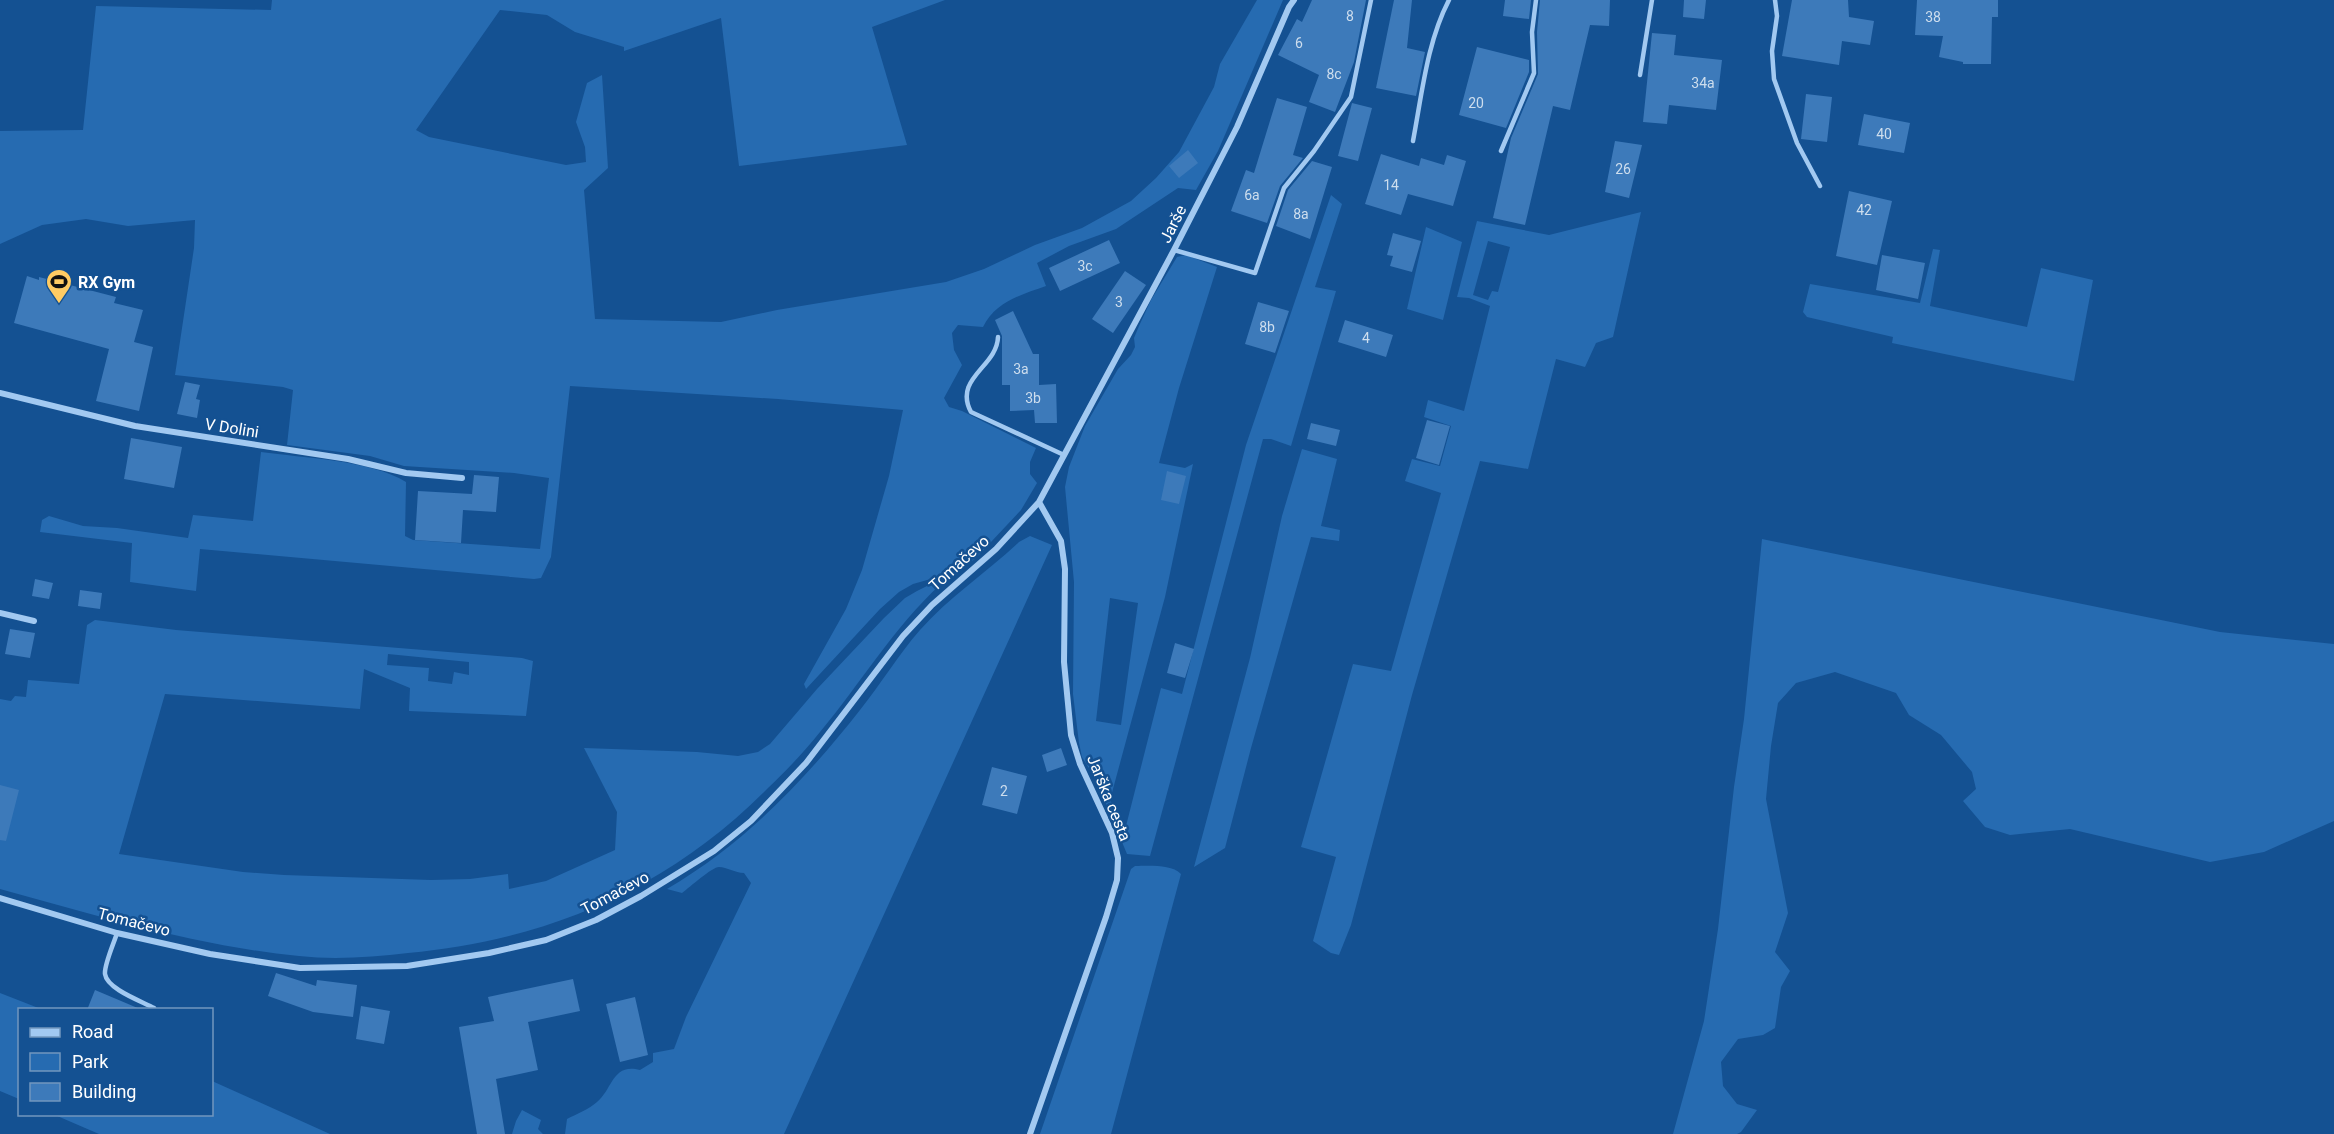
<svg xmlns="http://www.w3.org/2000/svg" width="2334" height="1134" font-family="Roboto,sans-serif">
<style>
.green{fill:#266bb1;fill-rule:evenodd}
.building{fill:#3d7aba}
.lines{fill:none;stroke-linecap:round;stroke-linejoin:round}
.service{stroke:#a2c9f1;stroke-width:4.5}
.minor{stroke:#a2c9f1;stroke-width:6}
.labels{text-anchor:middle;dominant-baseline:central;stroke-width:5;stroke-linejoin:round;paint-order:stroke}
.number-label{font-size:14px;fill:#cedeee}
.street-label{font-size:16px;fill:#fff;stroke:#145192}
.poi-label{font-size:16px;font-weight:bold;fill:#fff;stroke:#145192;text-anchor:start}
</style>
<rect width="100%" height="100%" fill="#145192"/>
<path class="green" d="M272,0H945L872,27L907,145L739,166L721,18L624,51V47L575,32L547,15L500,10L416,130L429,137L566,165L586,162L585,147L576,122L587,83L602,75L608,168L584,190L595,319L721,322L777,310L946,282L984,269L1035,245L1082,228L1131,201L1156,178L1179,152L1214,87L1220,64L1257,0H1283L1218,151L1196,190L1178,188L1116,229L1069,246L1037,263L1046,286C1021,295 996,301 983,327L958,325L952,333L954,350L962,365L944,398L949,407L962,411L1036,448L1030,462V474L1037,483L1021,510L975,559L952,573L913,584L899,592L880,609L806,689L804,684L846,609L862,570L889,476L903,410L778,399L570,386L551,557L541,578L534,579L200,549L196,591L130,582L132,543L40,532L42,520L49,516L83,526L117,528L188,538L193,515L253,521L261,452C303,458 371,460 406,482L405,536L413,540L540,549L549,478L514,473L404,466L370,456L287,445L293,390L283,387L175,375L194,248L195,220L128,226L86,219L42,225L0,244V131L83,130L96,6L271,10Z
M1331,195L1342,204L1315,287L1336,291L1291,446L1271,439H1263L1150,856L1127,854L1096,780L1082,757L1079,743L1073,694L1074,582L1065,487L1069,467L1085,426L1118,369L1131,355L1135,347L1134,338L1139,326L1151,300L1177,257L1186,255L1217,267L1179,388L1159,463L1185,468L1193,464L1165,597L1110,800L1126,826L1161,688L1182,694L1246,445ZM1110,598L1138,603L1121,725L1096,721Z
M1641,212L1613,337L1596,343L1585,367L1556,359L1528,469L1480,461L1412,695L1351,925L1339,955L1331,953L1313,941L1336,857L1301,847L1353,664L1391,671L1441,493L1405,481L1412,459L1440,466L1451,426L1424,417L1428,400L1464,411L1490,306L1469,298L1457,297L1477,221L1549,235ZM1488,241L1510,247L1498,292L1492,291L1488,300L1473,295Z
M1426,227L1462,242L1443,320L1407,309Z
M1933,249L1940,250L1930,306L2027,327L2041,268L2093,280L2074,381L1892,343L1893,337L1807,317L1803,312L1810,284L1920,303Z
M1302,449L1337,459L1321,526L1340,530L1339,541L1311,537L1251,748L1225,848L1194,867L1250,658L1282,516Z
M1030,536L1052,545L784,1134H565L567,1119C577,1114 589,1109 597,1102C613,1089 612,1063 640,1070L653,1062V1053L674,1049L686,1017L751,883L744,873C735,873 727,867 719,867C712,867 690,887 682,893L667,889C745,843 804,781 860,710C881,684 898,655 920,630C949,597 987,572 1019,542Z
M1762,539L2220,632L2334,644V821L2264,852L2210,862L2070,829L2010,835L1985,827L1963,801L1976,789L1972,772L1941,735L1909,715L1896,693L1835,672L1796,683L1778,703L1771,746L1766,799L1788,913L1775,952L1790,971L1781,987L1775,1028L1763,1035L1738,1039L1721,1062L1723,1086L1737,1104L1757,1110L1741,1132L1737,1134H1673L1704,1021L1718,929L1734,787L1744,719Z
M941,584C893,628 861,683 820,732C804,752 786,771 768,788C668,889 548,940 408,953C372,957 335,960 299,956C197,946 98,916 0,889V699L11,701L15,696L26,697L28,680L79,684L87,625L95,620L176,630L522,658L533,661L526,716L409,711L410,688L364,669L360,709L165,694L119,854L243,872L284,875L431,880L470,879L508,874L509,889L546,881L615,850L617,812L584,748L697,752L738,756L758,752L770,744L817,689L884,618L905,598L917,591L927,586ZM388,654L469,662V675L454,672L452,684L428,681L429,668L387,665Z
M1135,866C1149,866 1171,864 1181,874L1111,1134H1040L1131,869Z
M0,993L41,1009L20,1010L19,1099L0,1091Z
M212,1081L330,1134H99L55,1115L212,1114Z
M522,1110L541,1120L538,1129L543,1134H512L516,1121Z"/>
<path class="building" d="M1312,0H1366L1354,62L1335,112L1309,102L1319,75L1278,55L1297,19L1302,22Z
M1394,0H1412L1407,48L1425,52L1416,96L1376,88Z
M1505,0H1531L1529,19L1503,16Z
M1540,0H1610L1609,26L1590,25L1570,110L1553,106L1525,225L1493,218L1511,138L1538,74L1537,32Z
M1684,0H1706L1704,19L1683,17Z
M1792,0H1848L1849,17L1874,21L1870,45L1842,41L1839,65L1782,56Z
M1917,0H1998V17H1992L1991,64H1963V62L1939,57L1943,36L1915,35Z
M1652,33L1676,35L1674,55L1722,60L1716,110L1669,105L1667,124L1643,122Z
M1477,47L1529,60V72L1506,128L1459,115Z
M1806,94L1832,97L1827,142L1801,139Z
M1277,98L1307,107L1293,155L1303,158L1280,186L1267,223L1231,211L1246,170L1254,173Z
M1352,103L1372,108L1358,161L1338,156Z
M1864,114L1910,123L1904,153L1858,145Z
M1615,141L1642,145L1629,198L1605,192Z
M1188,150L1198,163L1179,178L1169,166Z
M1381,154L1419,166L1421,158L1444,165L1447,155L1466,161L1453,206L1408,194L1401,215L1365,204Z
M1312,161L1332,167L1310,239L1276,226L1288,190Z
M1849,191L1892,201L1877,265L1836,256Z
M1393,233L1421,241L1412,272L1390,266L1393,256L1387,255Z
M1109,240L1120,263L1060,291L1049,268Z
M1882,255L1925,263L1918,299L1876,290Z
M1125,271L1146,285L1113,333L1092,319Z
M27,276L39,280V277L116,297L114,303L143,310L134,342L153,347L139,411L96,401L109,349L14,323Z
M1258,302L1289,311L1275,353L1245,344Z
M1013,311L1033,354H1039V385L1056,384L1057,423H1035L1034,410L1010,411V385H1002V336L995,320Z
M1345,320L1393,335L1386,357L1338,342Z
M185,382L200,385L196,399L200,400L197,418L177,414Z
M1427,420L1450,426L1439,465L1416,458Z
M1311,423L1340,430L1336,446L1307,439Z
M131,438L182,447L174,488L124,479Z
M1167,471L1186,476L1179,504L1161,500Z
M474,475L499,477L496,512L463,510L461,543L415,540L418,491L472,494Z
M35,579L53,583L49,599L32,596Z
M80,590L102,593L100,609L78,606Z
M10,629L35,633L30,658L5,654Z
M1175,643L1194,649L1185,678L1167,673Z
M1061,748L1067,765L1047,772L1042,755Z
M992,767L1027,776L1017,814L982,805Z
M0,785L19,790L6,841L0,840Z
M276,973L316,986L317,980L357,985L353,1017L313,1012L268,996Z
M573,979L580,1011L528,1022L538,1070L496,1079L505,1134H477L459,1027L494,1021L488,997Z
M95,990L140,1009V1010H87Z
M635,997L648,1055L620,1062L606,1004Z
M361,1006L390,1011L384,1044L356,1039Z"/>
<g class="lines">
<path class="service" d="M1775,0L1777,16L1772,51L1774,79L1797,143L1820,186
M1640,75L1652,0
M1413,141C1422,94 1427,42 1449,0
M1501,151L1534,73L1532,32L1536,0
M1174,250L1255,273L1284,188L1314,151L1351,97L1371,0
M998,337C997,367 953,378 971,412L1064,455
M117,933C114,943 104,965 105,974C107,989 141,1001 154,1008"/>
<path class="minor" d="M0,393L135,426L348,459L406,473L462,478
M0,613L34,621
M0,898L117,933L210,954L300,968L407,966L489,953L546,940L596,920L641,896L714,851L751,821L806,763L903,636L932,605L996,549L1039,502L1174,250L1237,127L1289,7L1294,0
M1030,1134L1106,917L1117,880L1118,858L1112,833L1080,764L1071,735L1064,662L1065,569L1061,541L1039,502"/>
</g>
<defs>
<symbol id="stadium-pin" viewBox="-11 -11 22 30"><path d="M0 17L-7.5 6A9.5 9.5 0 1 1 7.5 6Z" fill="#ffcb63" stroke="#145192"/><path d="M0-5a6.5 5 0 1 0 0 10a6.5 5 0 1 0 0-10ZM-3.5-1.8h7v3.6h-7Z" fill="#111"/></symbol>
</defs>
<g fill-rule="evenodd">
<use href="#stadium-pin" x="44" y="267" width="30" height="40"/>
</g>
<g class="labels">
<g class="number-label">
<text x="1350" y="16">8</text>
<text x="1933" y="17">38</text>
<text x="1299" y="43">6</text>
<text x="1334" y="74">8c</text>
<text x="1703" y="83">34a</text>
<text x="1476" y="103">20</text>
<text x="1884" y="134">40</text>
<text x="1623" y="169">26</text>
<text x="1391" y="185">14</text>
<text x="1252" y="195">6a</text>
<text x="1864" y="210">42</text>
<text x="1301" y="214">8a</text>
<text x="1085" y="266">3c</text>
<text x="1119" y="302">3</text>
<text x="1267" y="327">8b</text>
<text x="1366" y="338">4</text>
<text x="1021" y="369">3a</text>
<text x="1033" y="398">3b</text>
<text x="1004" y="791">2</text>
</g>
<g class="street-label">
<text transform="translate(1173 224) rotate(-63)">Jarše</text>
<text transform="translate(232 428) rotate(9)">V Dolini</text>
<text transform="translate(959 563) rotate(-42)">Tomačevo</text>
<text transform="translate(1109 798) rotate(68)">Jarška cesta</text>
<text transform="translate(615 893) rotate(-28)">Tomačevo</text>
<text transform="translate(134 922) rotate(14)">Tomačevo</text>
</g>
<g class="poi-label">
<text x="78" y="282">RX Gym</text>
</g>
</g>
<rect x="18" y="1008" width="195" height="108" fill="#145192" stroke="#7297be" stroke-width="1.5"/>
<rect x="30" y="1028" width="30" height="9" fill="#a2c9f1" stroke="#7297be" stroke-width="1.5"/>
<text x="72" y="1038" font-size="18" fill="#ffffff">Road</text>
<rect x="30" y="1053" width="30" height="18" fill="#266bb1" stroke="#7297be" stroke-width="1.5"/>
<text x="72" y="1068" font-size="18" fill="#ffffff">Park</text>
<rect x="30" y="1083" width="30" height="18" fill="#3d7aba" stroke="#7297be" stroke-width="1.5"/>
<text x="72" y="1098" font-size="18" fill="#ffffff">Building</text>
</svg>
